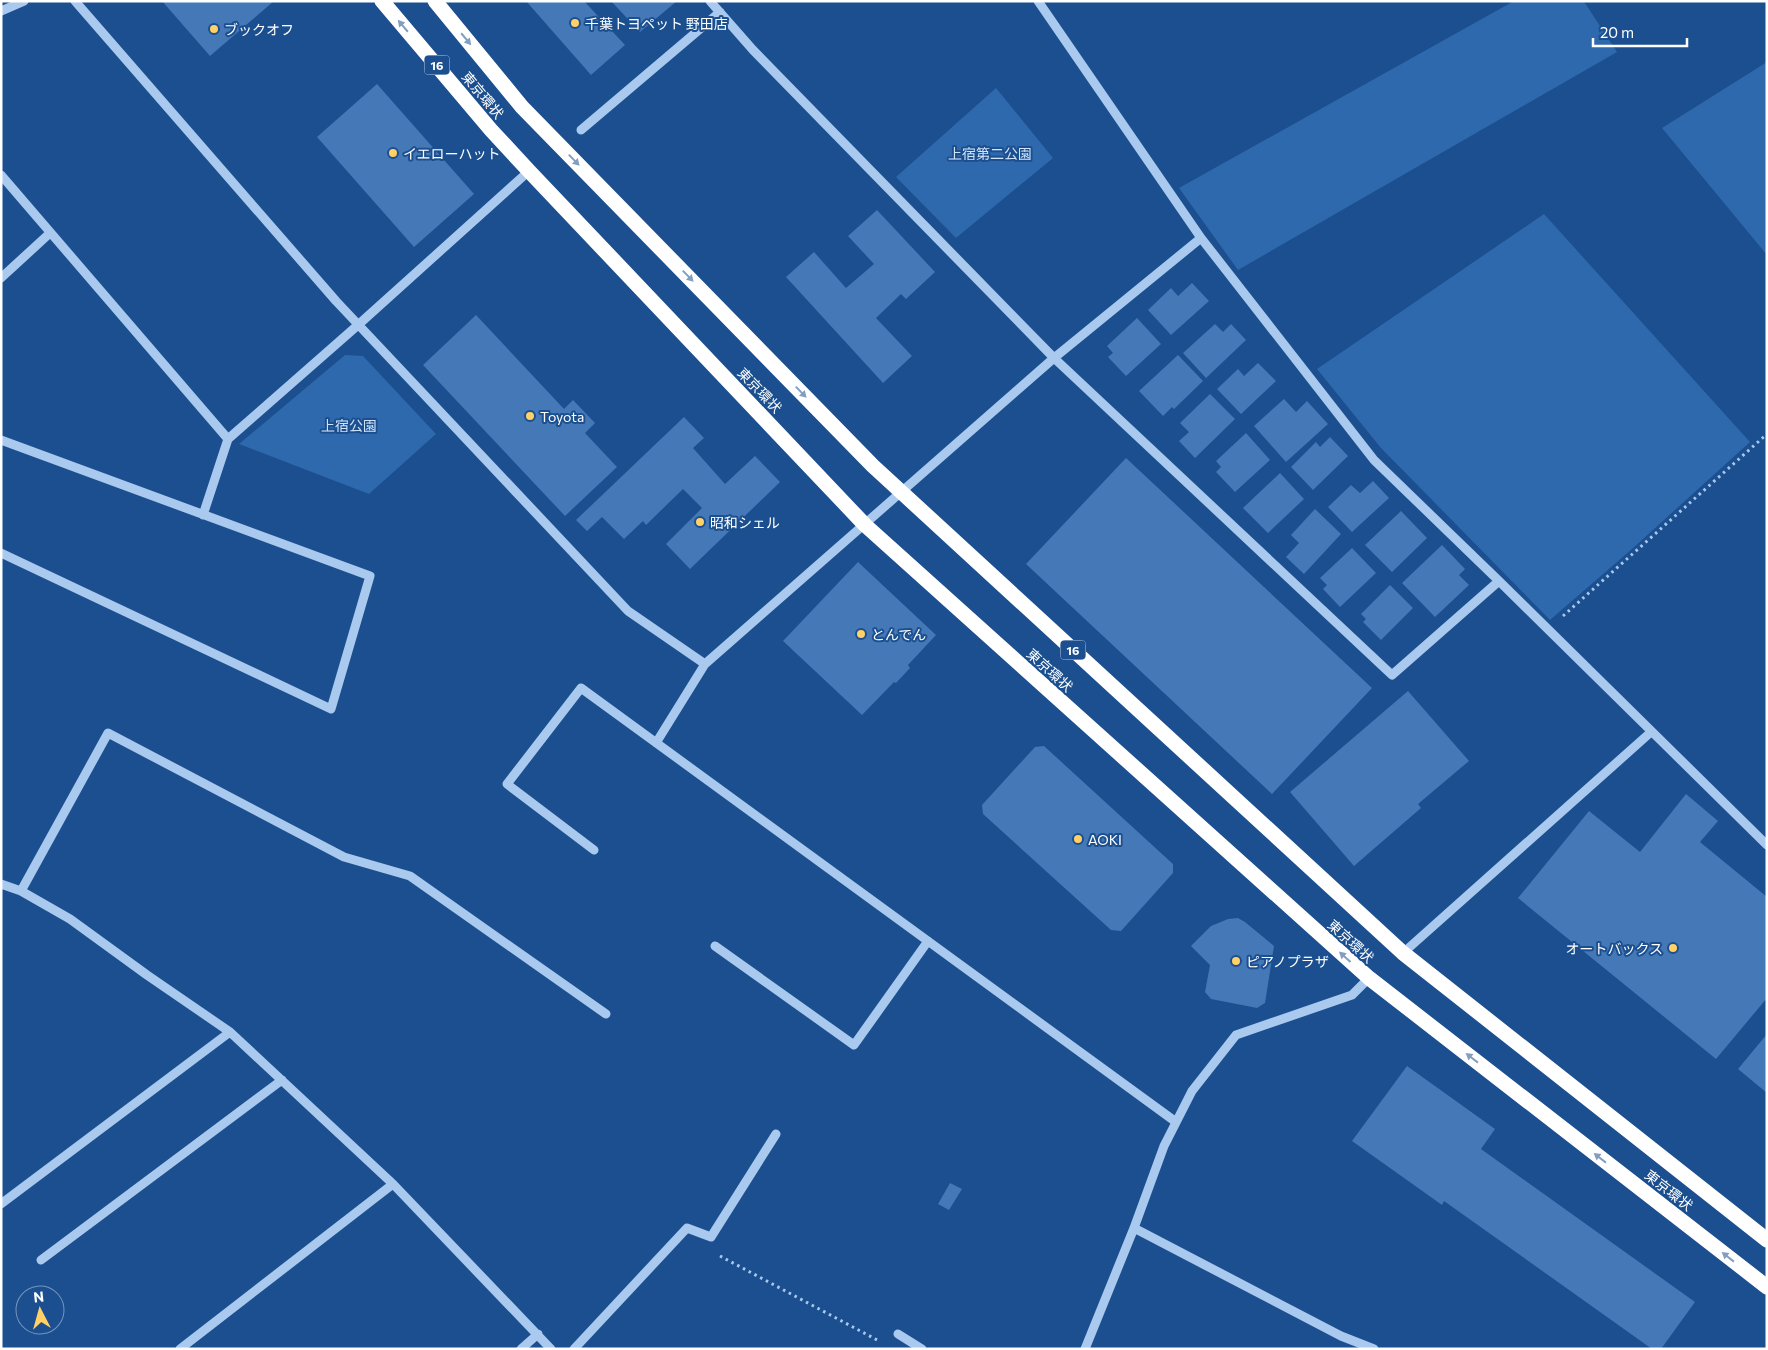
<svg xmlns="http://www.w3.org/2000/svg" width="1768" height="1350" font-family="Commissioner,'Noto Sans JP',sans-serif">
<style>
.green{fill:#2e69ad}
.building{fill:#4478b7}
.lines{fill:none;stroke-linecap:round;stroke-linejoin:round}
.path{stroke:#a9c9ee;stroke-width:3;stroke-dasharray:2.5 4;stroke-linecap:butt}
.minor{stroke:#a9c9ee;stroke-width:9}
.highway{stroke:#fff;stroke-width:15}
.oneway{fill:#829ec1}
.poi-dot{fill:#ffd166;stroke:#1b4f8f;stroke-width:2}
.labels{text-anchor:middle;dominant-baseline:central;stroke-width:4;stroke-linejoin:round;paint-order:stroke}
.shield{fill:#1b4f8f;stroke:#bbcadd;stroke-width:1}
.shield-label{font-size:12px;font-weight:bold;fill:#fff}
.poi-label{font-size:14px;fill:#fff;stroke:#1b4f8f;text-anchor:start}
.street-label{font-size:14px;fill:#fff;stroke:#1b4f8f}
.park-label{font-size:14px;fill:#cfe3fa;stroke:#1b4f8f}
</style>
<rect width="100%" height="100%" fill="#1b4f8f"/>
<path class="green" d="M1514,1H1581L1585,3L1617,52L1238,270L1179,188Z
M1767,62V255L1662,128Z
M996,88L1053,158L956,238L896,177Z
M1544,214L1750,442L1632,549L1550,620L1381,448L1317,369Z
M345,355L363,356L436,434L369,494L239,444Z"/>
<path class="building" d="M162,1H274L210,56Z
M526,1H584L625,45L591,75Z
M611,1H677L640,32Z
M377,84L474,194L414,247L317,137Z
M877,210L935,272L906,299L901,294L876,318L912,356L883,383L786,277L814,252L846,288L874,264L848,236Z
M1192,283L1209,301L1171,335L1148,310L1171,288L1178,296Z
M476,315L564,409L573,400L595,423L585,433L617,467L565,516L423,365Z
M1137,318L1161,344L1126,376L1108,357L1113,353L1107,346Z
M1215,324L1223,332L1231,324L1246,340L1206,378L1183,353Z
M1178,355L1203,381L1174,409L1172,407L1163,416L1139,391Z
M1258,363L1276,381L1241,414L1217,389L1238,369L1244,376Z
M1210,394L1235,419L1195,458L1179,441L1189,432L1180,423Z
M1284,399L1296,412L1307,401L1328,424L1286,462L1254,426Z
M684,417L704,438L693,448L725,484L755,456L780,482L690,569L666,544L702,508L683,489L646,525L643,521L624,539L602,517L587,531L576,520Z
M1246,433L1270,460L1235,492L1216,472L1221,467L1216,461Z
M1330,437L1348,456L1313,490L1291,467L1316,442L1320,447Z
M1126,458L1372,688L1272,794L1026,564Z
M1280,473L1304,499L1268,533L1243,508Z
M1373,481L1389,498L1352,532L1328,507L1351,485L1360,493Z
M1315,509L1341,534L1304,574L1286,557L1299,543L1291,535Z
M1401,511L1427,538L1392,572L1365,545Z
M1442,545L1465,569L1459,575L1469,585L1435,617L1402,583Z
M1352,548L1376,573L1340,607L1323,589L1327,585L1320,578Z
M858,562L936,635L908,665L910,668L896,683L894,682L862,715L783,641Z
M1390,585L1413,608L1381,640L1363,622L1366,619L1361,614Z
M1408,691L1469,761L1418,804L1421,808L1354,866L1290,792Z
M1044,746L1173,864V873L1121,931L1111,930L983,814L982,805L1035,747Z
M1686,794L1718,821L1700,842L1767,897V998L1716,1059L1518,898L1589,811L1640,852Z
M1238,918L1245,922L1274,946L1265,1003L1257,1008L1211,999L1205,992L1210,965L1191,946L1211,926L1228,919Z
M1767,1034V1093L1738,1069Z
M1407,1066L1495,1129L1481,1149L1695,1302L1661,1349H1652L1444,1201L1442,1205L1352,1141Z
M950,1183L962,1189L949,1210L938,1204Z"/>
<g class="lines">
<path class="path" d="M1563,616L1767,434
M720,1256L879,1341"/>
<path class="minor" d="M75,1L336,301L628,611L705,664
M710,1L753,50L1054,358L1392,675L1499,581
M1038,1L1201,238L1374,460L1499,581L1767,845
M1,11L24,1
M581,130L720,12
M1,175L228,439
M1,278L50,233
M1,440L370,576L331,709L1,553
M203,515L228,439L358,325L529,171
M656,743L705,664L1054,358L1201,238
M594,850L507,784L581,688L1176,1122
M1,884L21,891L70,919L147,975L230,1032L393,1184L551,1349
M21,891L108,733L344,857L410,876L606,1014
M715,946L854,1045L928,941
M1403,953L1651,732
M1,1204L230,1032
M1134,1228L1341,1336L1374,1349
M41,1260L282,1080
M898,1334L922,1349
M180,1349L393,1184
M521,1349L538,1334
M574,1349L687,1228L711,1237L776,1134
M1085,1349L1134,1228L1164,1146L1192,1091L1236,1035L1352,995L1369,978"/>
<path class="highway" d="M382,1L491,130L529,171L865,525L1369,978L1767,1287
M435,1L522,107L873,466L1403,953L1767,1240"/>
</g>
<defs><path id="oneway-solid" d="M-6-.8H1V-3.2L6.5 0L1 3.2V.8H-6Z" transform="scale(1.25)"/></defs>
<g class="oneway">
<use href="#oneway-solid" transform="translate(403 26) rotate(-130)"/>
<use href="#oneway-solid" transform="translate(466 39) rotate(50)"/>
<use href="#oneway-solid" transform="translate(574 160) rotate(46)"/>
<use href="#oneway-solid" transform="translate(688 276) rotate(46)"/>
<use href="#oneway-solid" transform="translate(801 392) rotate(46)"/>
<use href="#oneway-solid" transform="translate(1345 957) rotate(-138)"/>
<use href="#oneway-solid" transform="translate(1472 1058) rotate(-142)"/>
<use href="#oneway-solid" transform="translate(1600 1158) rotate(-142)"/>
<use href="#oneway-solid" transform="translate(1728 1257) rotate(-142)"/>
</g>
<g class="poi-dot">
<circle cx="575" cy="23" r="5"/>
<circle cx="214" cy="29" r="5"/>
<circle cx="393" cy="153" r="5"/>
<circle cx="530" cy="416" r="5"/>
<circle cx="700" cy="522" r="5"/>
<circle cx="861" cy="634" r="5"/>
<circle cx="1078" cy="839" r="5"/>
<circle cx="1673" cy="948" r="5"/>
<circle cx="1236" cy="961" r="5"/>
</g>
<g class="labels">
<g class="shield">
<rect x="424.5" y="55.5" width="25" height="19" rx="4"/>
<rect x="1060.5" y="640.5" width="25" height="19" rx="4"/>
</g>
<g class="shield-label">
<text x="437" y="65">16</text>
<text x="1073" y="650">16</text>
</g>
<g class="poi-label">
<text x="585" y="23">千葉トヨペット 野田店</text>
<text x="224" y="29">ブックオフ</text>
<text x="403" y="153">イエローハット</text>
<text x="540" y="416">Toyota</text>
<text x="710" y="522">昭和シェル</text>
<text x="871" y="634">とんでん</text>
<text x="1088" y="839">AOKI</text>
<text x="1663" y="948" text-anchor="end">オートバックス</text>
<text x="1246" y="961">ピアノプラザ</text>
</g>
<g class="street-label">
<text transform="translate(483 95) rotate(50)">東京環状</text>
<text transform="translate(760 390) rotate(46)">東京環状</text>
<text transform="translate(1050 670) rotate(42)">東京環状</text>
<text transform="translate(1351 941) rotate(42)">東京環状</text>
<text transform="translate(1669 1190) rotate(38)">東京環状</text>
</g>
<g class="park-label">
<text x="990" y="153">上宿第二公園</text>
<text x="349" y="425">上宿公園</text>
</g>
</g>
<rect width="1768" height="1350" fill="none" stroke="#ffffff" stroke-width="5"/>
<g transform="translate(40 1310) rotate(354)"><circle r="24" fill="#1b4f8f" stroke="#7695bc"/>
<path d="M0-4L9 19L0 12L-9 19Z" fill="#ffd166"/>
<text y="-8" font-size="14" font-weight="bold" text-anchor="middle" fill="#ffffff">N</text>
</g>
<path d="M1593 38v8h94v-8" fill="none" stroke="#ffffff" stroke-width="2.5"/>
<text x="1600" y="38" font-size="15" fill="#ffffff" stroke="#1b4f8f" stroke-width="4" paint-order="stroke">20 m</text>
</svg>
